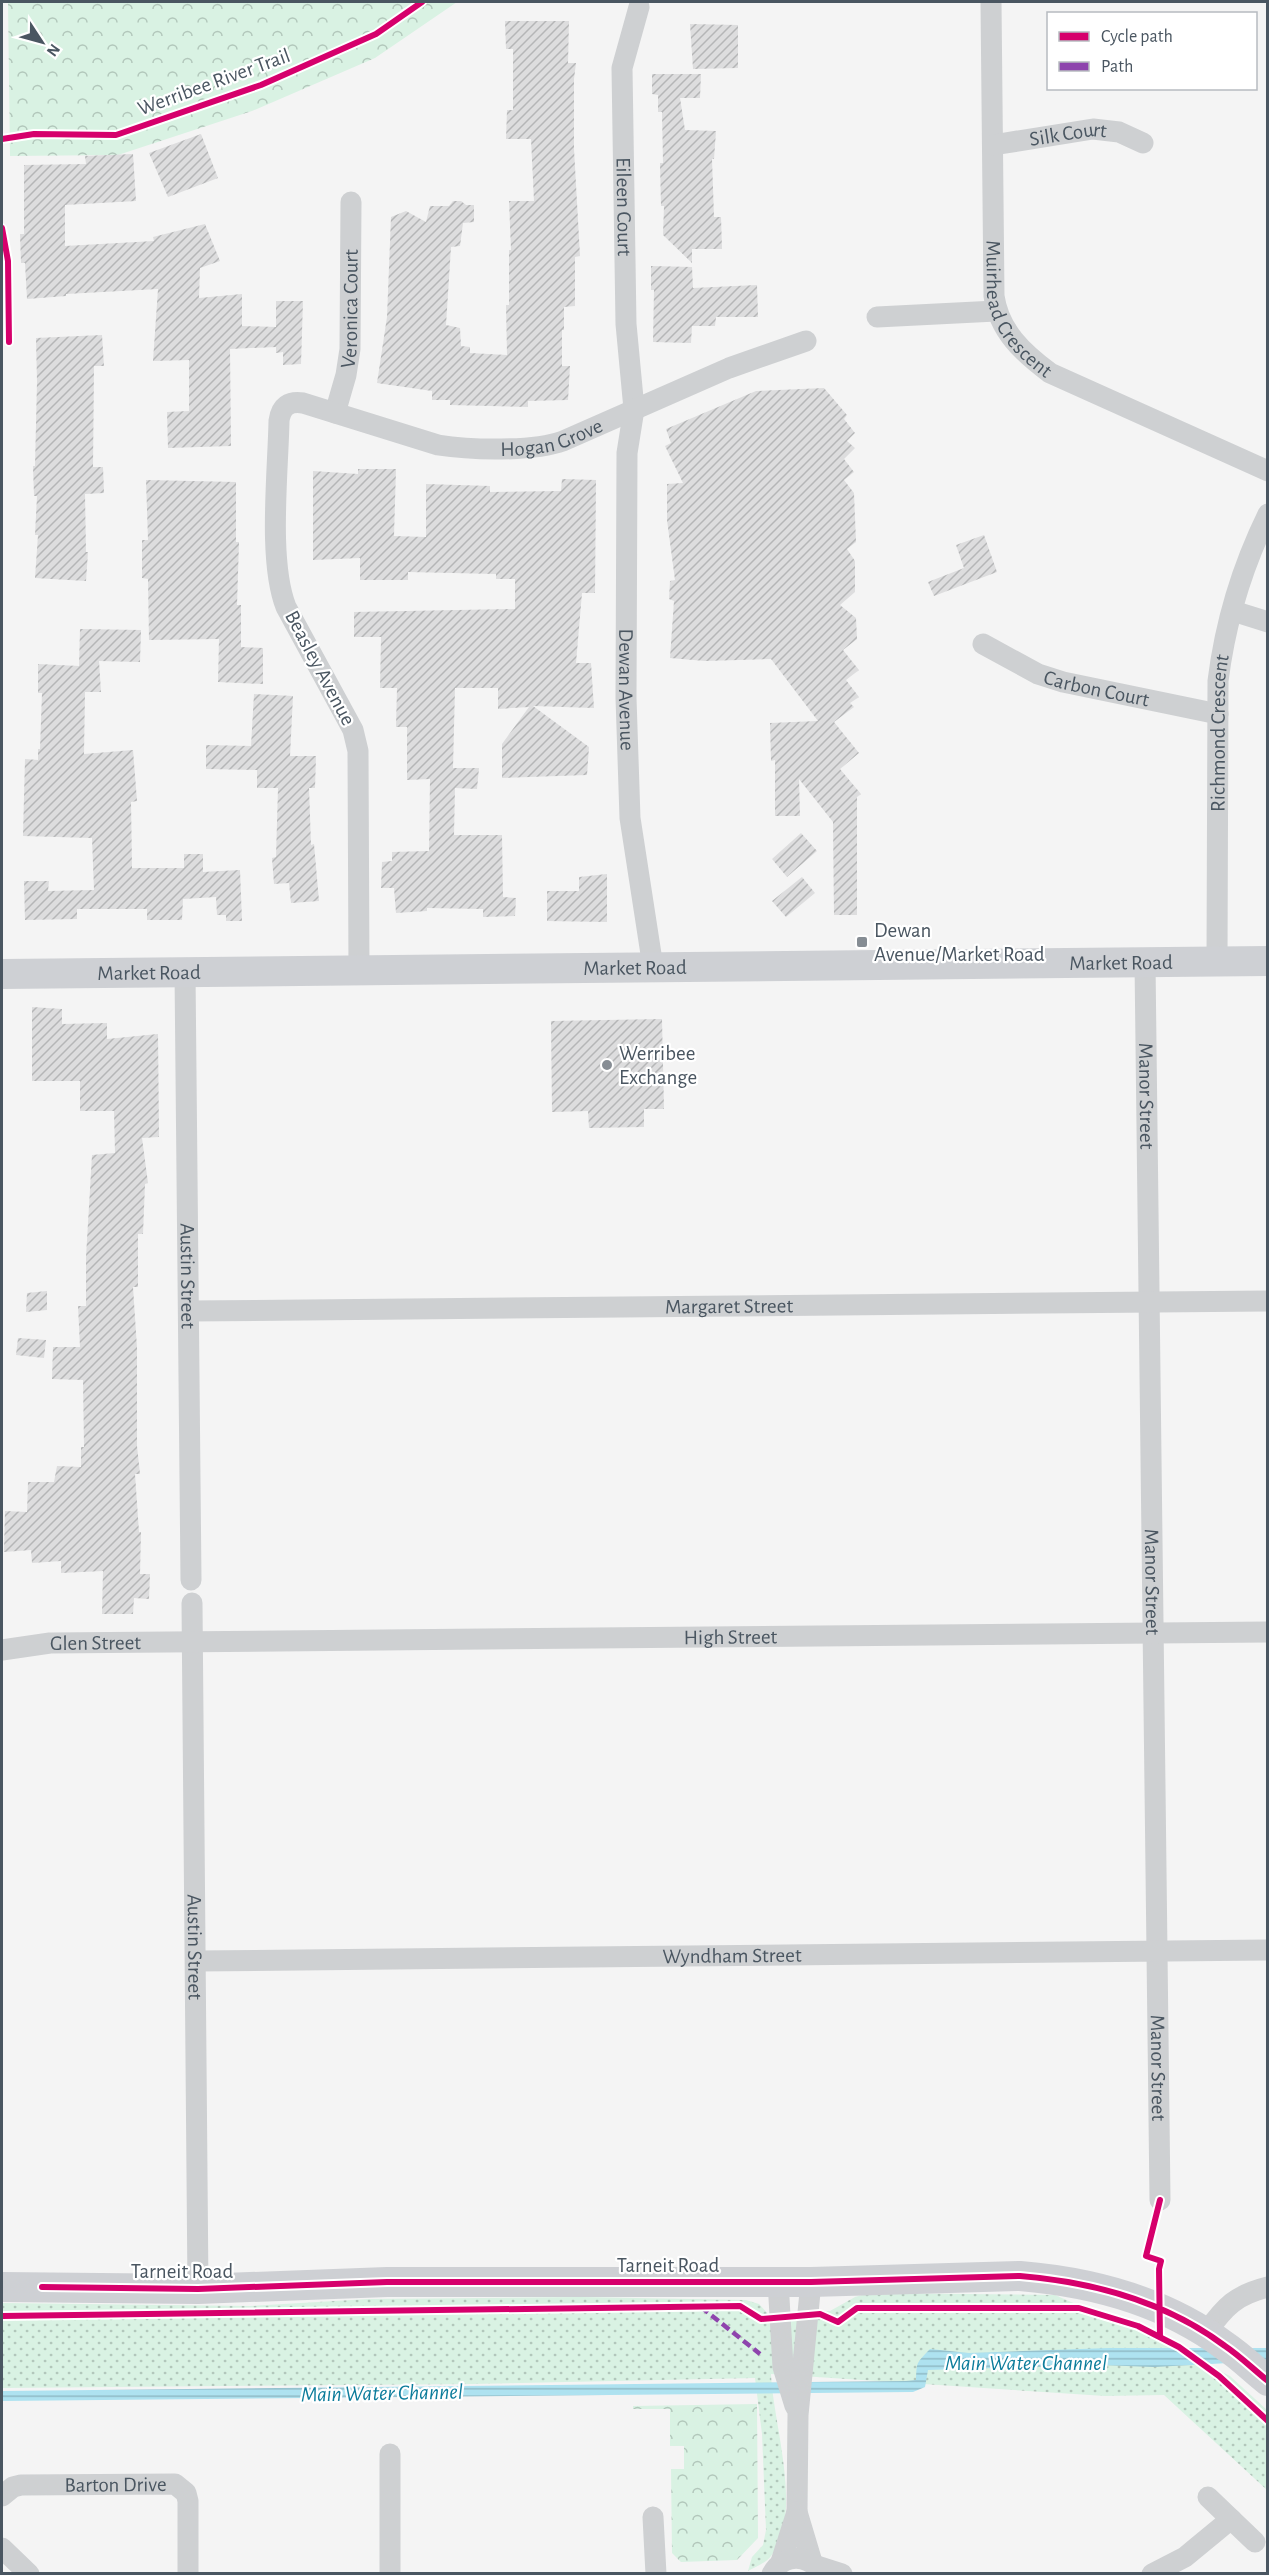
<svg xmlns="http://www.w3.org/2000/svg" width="1269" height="2575" font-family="'Alegreya Sans',sans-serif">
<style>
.grass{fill:url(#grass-dots)}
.park{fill:url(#park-crowns)}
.water{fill:url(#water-rules)}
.building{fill:url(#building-hatch)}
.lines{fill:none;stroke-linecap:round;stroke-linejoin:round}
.street{stroke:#ced0d2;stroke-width:21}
.secondary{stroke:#ced0d4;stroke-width:30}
.quiet{stroke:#8e44ad;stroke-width:4.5;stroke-dasharray:9 4.5;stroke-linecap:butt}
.cycleway-casing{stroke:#fff;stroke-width:10}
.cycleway{stroke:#d6006c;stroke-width:6}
.poi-dot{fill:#868d94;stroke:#fff;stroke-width:2}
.labels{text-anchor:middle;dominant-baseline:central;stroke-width:4.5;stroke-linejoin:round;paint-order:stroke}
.street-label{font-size:21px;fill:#4a5661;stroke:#fff}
.poi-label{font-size:21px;fill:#4a5661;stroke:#fff;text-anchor:start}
.water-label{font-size:22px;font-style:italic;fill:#0c7c9b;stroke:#fff}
</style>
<defs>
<pattern id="grass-dots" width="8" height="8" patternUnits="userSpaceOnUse" patternTransform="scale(1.5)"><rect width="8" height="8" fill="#d9f2e3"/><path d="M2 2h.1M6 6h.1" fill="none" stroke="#b2c7bb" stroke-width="1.8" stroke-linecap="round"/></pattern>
<pattern id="park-crowns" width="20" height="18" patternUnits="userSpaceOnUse" patternTransform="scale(1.5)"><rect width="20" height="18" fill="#d9f2e3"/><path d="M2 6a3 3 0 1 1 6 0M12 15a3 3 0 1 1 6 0" fill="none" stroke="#b2c7bb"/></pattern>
<pattern id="water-rules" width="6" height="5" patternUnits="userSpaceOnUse" patternTransform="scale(1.5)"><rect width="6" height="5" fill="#aee2f0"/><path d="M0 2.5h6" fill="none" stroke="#90bac6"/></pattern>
<pattern id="building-hatch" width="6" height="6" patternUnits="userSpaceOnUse" patternTransform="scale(1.5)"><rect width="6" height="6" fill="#ddddde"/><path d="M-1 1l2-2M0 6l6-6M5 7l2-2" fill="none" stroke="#b5b6b7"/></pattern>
</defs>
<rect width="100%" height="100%" fill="#f4f4f4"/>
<path class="grass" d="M869,2293L1055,2295L1149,2336L1230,2376L1267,2410V2490L1164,2395L1105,2396L771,2374C773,2424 804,2514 771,2556C766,2563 755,2567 748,2571L752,2557L763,2545L766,2530L762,2434L755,2378L472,2384L2,2388V2303L250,2306L369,2299L581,2297L746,2300L759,2304L768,2314L830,2311L855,2297Z"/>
<path class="park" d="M8,2H457L375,58L252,111L118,155L10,156Z
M757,2404L758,2538L737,2560L681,2562L672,2553L671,2469H684V2446H670V2409H633V2406Z"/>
<path class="water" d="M1109,2348H1268L1267,2361L1154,2367L1099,2365L928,2370L925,2387L913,2392L2,2401V2391L906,2381L916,2380C917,2361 916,2364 930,2349L969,2353Z"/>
<path class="building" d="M505,21H569L568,63H576L574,79V149L580,256L575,257V306L564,307V330H562V366H570L568,400L528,401V407L450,405V400H432V391L377,383L387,317L391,217L406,211L426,222L430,206H449L453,201H461L466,205H474V222L463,223L460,246L451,247L446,325L460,328L461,346L470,347V353L507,355L506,305H509V250H511L509,201H534L531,139H506L507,110H513V49H506Z
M690,24L738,25V68L693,69Z
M652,74H701L700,98H680L685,130L716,131L714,159H712L714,217H721L722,249H692V263L663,235L664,206H661L660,163H663L662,112H658V95L652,94Z
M201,134L218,178L168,197L149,153Z
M133,154L136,201L65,205V246L154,241L153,237L205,224L220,261L200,268L199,298L242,294V326L276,327V301H303L301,364L283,365V352L276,353V347L230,349L231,446L168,448L167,412L189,411V360L153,361L158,289L66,294V296L27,299L25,263H21L20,234H24V165L86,164L85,156Z
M651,266L692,267L693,288L757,285L758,317H716L715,326H692L691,343L653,342L654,290H651Z
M102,335L104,366H94L93,467H103L104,493L85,494L86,552H88L86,581L35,578L38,535H35L37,496H34L33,466H35L37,382L36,338Z
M824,388L847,415L844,419L855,433L847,441L855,448L844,459L854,472L844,480L854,493L856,542L847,549L855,561V592L840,605L856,618L857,639L843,650L859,670L846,680L859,697L850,703L854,707L834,722L859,753L840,769L861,794L857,797V915H834L833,822L799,779L800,816H775V760L771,761L770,723L818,721L771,659L705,661L670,658L674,601L669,599L670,581L675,580L667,520V484L683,483L665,446L671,443L666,429L756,391Z
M358,469H396L394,536L426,537V484L490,486V492L561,491L562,479L596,480L595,593H582L576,663H591L594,708L533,706L589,747L587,775L502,778V744L529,707L498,709V688H455L453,768H479L477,789L455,788L454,835H502L503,897L516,898L515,916L483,917V909L427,908V911L396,913L394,888H381L382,862L392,861V852L429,851L430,779L407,780V727H396L397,688H380L381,637H354V612L515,609V579H496V574L408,572V580H360V558L313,560V471L358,474Z
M146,480L236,482V542H239L237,605H241V647L263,648V684L218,682L219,639L149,640L148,579L142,578V540H148Z
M984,535L997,572L934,596L928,582L964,568L956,545Z
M80,629L141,630L140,662L99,661L101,692H85L84,754L133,750L137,801L131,802L132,868H184V854H203V872L240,870L242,921H226V915H217L216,897L183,899L182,920H147V909H77V919L25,920L24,881H49L48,891L94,890L92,838L23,836L25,759L38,760V749H40L42,693H38V664L79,666Z
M254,694L293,696L290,756H316L315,788H309L311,845L314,844L319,901L291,903L289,883L274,884L272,858L276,857L278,788H257V770L206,769V745L251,746Z
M801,833L817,851L787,877L772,859Z
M607,874V922L547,921V891H579V877Z
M802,877L815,893L786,917L772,901Z
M32,1007L62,1009V1024L107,1023V1039L158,1034L159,1137L142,1138L148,1183L145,1184L143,1234H138V1287H133L137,1348V1446L140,1474H135L139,1532H141L140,1574H150L149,1599L134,1598L133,1614H102L103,1571L61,1573V1561L32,1563L31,1550L4,1552L5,1511L27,1512L28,1482H54L57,1466L81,1467V1447H84L83,1380L52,1379L53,1347H80L78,1306H86V1257L92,1155L115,1153L114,1111H80V1081H32Z
M662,1019L664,1109H644V1127L589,1128L588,1111L552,1112L551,1021Z
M47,1291V1310L26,1312L27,1293Z
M18,1338L46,1340L44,1358L16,1355Z"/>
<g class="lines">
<g class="street">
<path id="s1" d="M991,2L994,296C999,331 1023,353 1050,373L1268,471"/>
<path id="s2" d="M639,7L622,68L626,324L634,409L627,453L626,698L630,818L653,967"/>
<path id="s3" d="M993,145L1093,129L1119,132L1143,143"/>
<path d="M877,317L996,311"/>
<path id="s4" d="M335,413L346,375L350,349L351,202"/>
<path d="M1233,611L1268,622"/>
<path id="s5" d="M983,644L1038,674L1063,682L1218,714"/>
<path id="s6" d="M1217,961L1218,681C1225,624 1243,565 1268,514"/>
<path id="s7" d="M1145,962L1160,2200"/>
<path id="s8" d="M185,972L191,1580"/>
<path id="s9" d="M359,972L358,751L353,730L286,607C268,561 278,473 279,421C281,406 289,401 303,403L438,445C470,450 533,452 563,441L729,368L806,341"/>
<path id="s10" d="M189,1311L1268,1301"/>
<path id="s11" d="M192,1603L198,2289"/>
<path id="s12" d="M2,1650L50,1643L1268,1632"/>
<path id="s13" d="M196,1961L1268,1950"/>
<path d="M778,2281L783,2367L795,2406"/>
<path d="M811,2282L798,2415L797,2512L812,2562"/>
<path d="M1206,2333C1225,2306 1236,2295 1268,2287"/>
<path id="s14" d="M2,2496L13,2487L21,2485L175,2484L186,2493L188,2501V2574"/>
<path d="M1208,2497L1255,2542"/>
<path d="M653,2517L656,2574"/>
<path d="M2,2548L29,2574"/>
<path d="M781,2562L797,2512"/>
<path d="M817,2566L842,2574"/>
<path d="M390,2574V2454"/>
<path d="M772,2574C784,2552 809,2554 822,2574"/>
<path d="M1152,2574L1185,2557L1231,2519"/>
</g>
<g class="secondary">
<path id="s15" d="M2,974L1268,961"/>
<path d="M2,2287L198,2289L387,2282H811L1020,2276C1093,2282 1165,2301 1225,2346C1240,2356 1253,2369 1268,2381"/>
</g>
<path class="quiet" d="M701,2307L760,2354"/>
<defs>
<path id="cycleway" d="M2,139L34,134L116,135L261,85L376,34L422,2
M2,228L8,261L9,342
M42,2287L198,2289L387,2282H811L1020,2276C1093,2282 1165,2301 1225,2346C1240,2356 1253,2369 1268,2381
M2,2316L740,2306L761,2319L820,2314L838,2322L857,2308H1079L1138,2326L1179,2347L1219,2376L1268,2421
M1160,2337L1159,2269L1161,2261L1146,2256L1160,2200"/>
</defs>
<use href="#cycleway" class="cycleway-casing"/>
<use href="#cycleway" class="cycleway"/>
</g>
<g class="poi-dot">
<rect x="856" y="936" width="12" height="12" rx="3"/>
<circle cx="607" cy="1065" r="6"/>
</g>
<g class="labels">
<g class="street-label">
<text transform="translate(214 82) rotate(-20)">Werribee River Trail</text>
<text stroke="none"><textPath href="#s3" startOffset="76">Silk Court</textPath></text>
<text stroke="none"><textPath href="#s2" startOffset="202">Eileen Court</textPath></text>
<text stroke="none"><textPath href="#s1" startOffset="315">Muirhead Crescent</textPath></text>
<text stroke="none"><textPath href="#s4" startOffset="106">Veronica Court</textPath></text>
<text stroke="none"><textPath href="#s9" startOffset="861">Hogan Grove</textPath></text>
<text transform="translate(320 668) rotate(62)">Beasley Avenue</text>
<text stroke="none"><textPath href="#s5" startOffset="123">Carbon Court</textPath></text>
<text stroke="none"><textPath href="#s2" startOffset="686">Dewan Avenue</textPath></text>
<text stroke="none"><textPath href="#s6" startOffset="228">Richmond Crescent</textPath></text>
<text stroke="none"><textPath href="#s15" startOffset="1119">Market Road</textPath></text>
<text stroke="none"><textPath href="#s15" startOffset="633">Market Road</textPath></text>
<text stroke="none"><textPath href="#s15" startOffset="147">Market Road</textPath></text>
<text stroke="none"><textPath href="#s7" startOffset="134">Manor Street</textPath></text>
<text stroke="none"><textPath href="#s8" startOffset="304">Austin Street</textPath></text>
<text stroke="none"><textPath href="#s10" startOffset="540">Margaret Street</textPath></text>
<text stroke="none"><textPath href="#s7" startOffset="620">Manor Street</textPath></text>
<text stroke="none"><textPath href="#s12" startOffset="729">High Street</textPath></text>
<text stroke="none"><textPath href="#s12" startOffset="94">Glen Street</textPath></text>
<text stroke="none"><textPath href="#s11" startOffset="344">Austin Street</textPath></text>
<text stroke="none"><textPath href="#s13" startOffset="536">Wyndham Street</textPath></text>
<text stroke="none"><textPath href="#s7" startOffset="1106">Manor Street</textPath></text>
<text x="668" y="2265">Tarneit Road</text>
<text x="182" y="2271">Tarneit Road</text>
<text stroke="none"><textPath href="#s14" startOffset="117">Barton Drive</textPath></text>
</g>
<g class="poi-label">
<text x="874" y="930">Dewan<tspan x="874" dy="24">Avenue/Market Road</tspan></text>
<text x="619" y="1053">Werribee<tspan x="619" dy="24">Exchange</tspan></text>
</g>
<g class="water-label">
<text x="1026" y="2363">Main Water Channel</text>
<text transform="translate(382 2393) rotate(-1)">Main Water Channel</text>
</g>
</g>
<rect width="1269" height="2575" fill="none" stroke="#4a5661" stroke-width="6"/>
<rect x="1047" y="12" width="210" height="78" fill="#ffffff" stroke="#b7bbc0" stroke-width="1.5"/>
<rect x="1059" y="32" width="30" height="9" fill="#d6006c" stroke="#b7bbc0" stroke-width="1.5"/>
<text x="1101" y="42" font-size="18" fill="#4a5661">Cycle path</text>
<rect x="1059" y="62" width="30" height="9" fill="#8e44ad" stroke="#b7bbc0" stroke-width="1.5"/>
<text x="1101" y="72" font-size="18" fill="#4a5661">Path</text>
<g transform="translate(42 42) rotate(126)" stroke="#ffffff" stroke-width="4.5" paint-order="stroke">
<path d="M0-4.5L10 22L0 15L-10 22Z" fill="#4a5661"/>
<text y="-9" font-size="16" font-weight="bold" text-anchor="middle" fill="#4a5661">N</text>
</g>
</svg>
